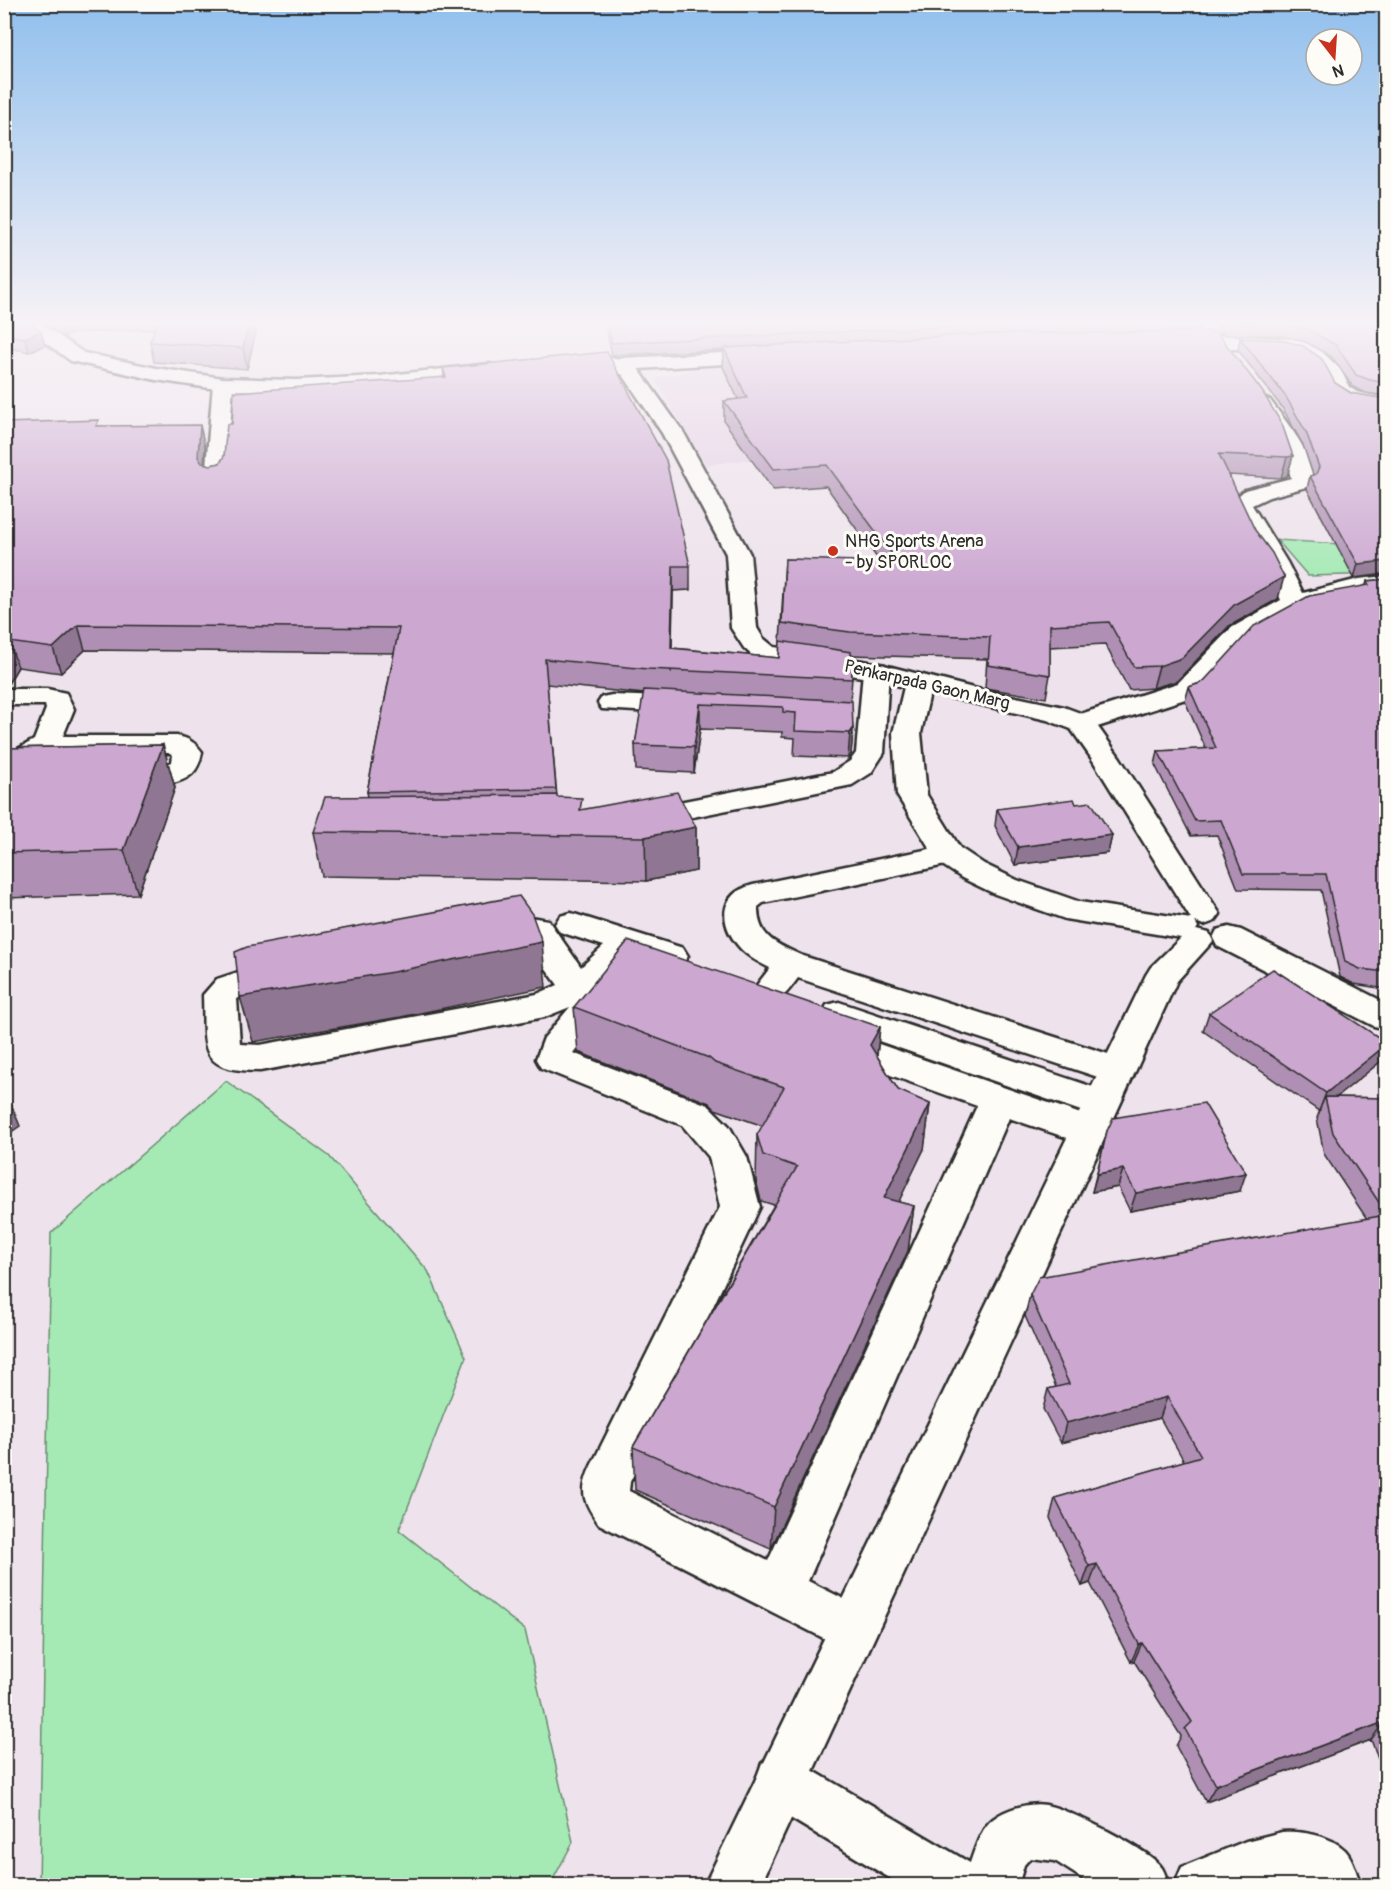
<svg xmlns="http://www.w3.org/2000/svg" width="1391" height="1890" font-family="Pangolin,sans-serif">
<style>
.built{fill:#e4d1e4}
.green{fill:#a5eab5;stroke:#688a70;stroke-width:1.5}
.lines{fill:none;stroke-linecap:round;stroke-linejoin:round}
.minor-casing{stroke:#2b2b2b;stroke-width:5}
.tertiary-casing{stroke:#2b2b2b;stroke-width:5}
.minor{fill:#fdfcf7;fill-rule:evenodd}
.tertiary{fill:#fdfcf7;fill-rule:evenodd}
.wall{fill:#af90b4;stroke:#2b2b2b;stroke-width:1.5}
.shaded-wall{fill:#8f7692;stroke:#2b2b2b;stroke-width:1.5}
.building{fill:#cca8d1;stroke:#2b2b2b;stroke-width:1.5}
.poi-dot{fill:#c8321e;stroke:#fdfcf7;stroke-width:2}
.labels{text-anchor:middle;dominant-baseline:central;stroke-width:6;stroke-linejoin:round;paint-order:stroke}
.far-poi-label{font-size:18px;fill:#2b2b2b;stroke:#fdfcf7;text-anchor:start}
.far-street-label{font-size:18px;fill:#2b2b2b;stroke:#fdfcf7}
</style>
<rect width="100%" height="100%" fill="#eee3ec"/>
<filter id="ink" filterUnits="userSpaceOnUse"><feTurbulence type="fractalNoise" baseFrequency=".0167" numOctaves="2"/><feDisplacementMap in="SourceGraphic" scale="12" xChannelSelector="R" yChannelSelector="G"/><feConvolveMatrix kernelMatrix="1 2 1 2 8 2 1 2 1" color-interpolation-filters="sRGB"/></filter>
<g filter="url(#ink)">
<path class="built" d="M1055,353L1106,416L706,465L654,378L707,367Z"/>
<path class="green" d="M1277,540L1386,547V574L1308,576Z
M226,1081L329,1156L428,1271L466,1357L399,1530L525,1630L573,1842L550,1885H39L51,1233Z"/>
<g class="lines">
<defs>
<path id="minor" d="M1219,335L1294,339L1317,347L1341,370L1349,387L1357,392L1386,398V410L1344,401L1333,394L1325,376L1303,355L1291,351L1172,347L1170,343L1172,339Z
M767,351L774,353L777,357L774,361L621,370L614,368L611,364L614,360L621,358Z
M223,378L230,380L233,384L227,479L224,484L216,486L208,484L205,479L213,384L216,380Z
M1263,398L1270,400C1282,417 1324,465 1310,486L1269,497L1252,505L1287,562L1303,593L1359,579L1386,576V590L1360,593L1304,608L1249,638L1198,695L1091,729L1081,731L1071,729L1067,723L1071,717L1178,683L1231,628L1281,600L1263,562L1229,504L1245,490L1291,478L1284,450L1253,404L1256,400Z
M876,663L885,665L889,671L884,753L871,773L852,785L643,827L632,824L628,818L632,812L643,809L833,772L850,761L856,753L863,671L867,665Z
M4,689H47L66,693L74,709L63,736H177C188,738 196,743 202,752C198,773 190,779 169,784L27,787L9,781L4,775L8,764L18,749L34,740L46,709L45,705H4ZM49,753H170L173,755L172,762L163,766L35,769L38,761Z
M612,695L685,698L695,700L699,706L695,712L685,714L602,709L598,703L602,697Z
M949,845L960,848L964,855L960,862L763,903L758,907C757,938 778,945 803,956L1130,1061L1135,1070L1130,1079L1117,1083L1104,1079L798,978C785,995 781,1005 758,998L753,990L770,968C760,963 750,958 742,950C719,926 717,894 753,885Z
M571,913L683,948L688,956L683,964L671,967L634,956L609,979L616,981L621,989L573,1053L708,1105L729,1126L747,1157L760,1207L630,1482L629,1491L768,1561L977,1106L823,1051L817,1042L823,1033L835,1029L847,1033L1101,1121L1107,1131L1101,1141L1088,1145L1009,1118L808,1581L870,1612L878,1629L870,1646L853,1653L599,1524C583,1501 579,1492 591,1466L720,1207L709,1157L682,1125L541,1068L536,1059L544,1038L570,1007L545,1017L260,1071C196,1071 205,1048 203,995L217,979L253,967L524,916L548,920L581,967L604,946L560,932L555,924L560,916ZM524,938L558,985L537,994L260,1045L240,1044L237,999L258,990Z
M839,1002L1114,1094L1119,1104L1114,1114L1101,1118L827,1023L822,1014L827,1005Z
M781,1756L800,1763L970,1863C975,1849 981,1828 993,1819C1006,1809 1029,1802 1046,1805C1068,1809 1151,1850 1162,1868C1165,1873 1167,1880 1169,1886H1094L1055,1861L1030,1858L1024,1865L1018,1886H903L762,1801L755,1782L762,1763Z
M1282,1832C1302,1831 1329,1835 1345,1850C1353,1858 1357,1875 1361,1886H1174L1182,1867L1246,1841Z"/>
<path id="tertiary" d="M18,323H40L84,353L156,368L223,378L296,380L379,376L489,364L496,366L499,370L496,374L489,376L379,388L296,392L223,390L156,380L71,361Z
M591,356L616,358L637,367L684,433L750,554L757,628L763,638L774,647L876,663L977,689L1064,707L1091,717L1120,758L1220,914L1215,921L1204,925L1195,922L1198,927L1196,930L1209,933L1213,941L1177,981L760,1886H704L1146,975L1151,967L1181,938L1065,919L995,894L962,878L938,862L897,795L893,733L904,687L875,679L766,662L757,660L744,648L731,628L726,554L662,433L623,375L608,368H560L557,364L560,360ZM930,693L1047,720L1071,729L1092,759L1191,919L1080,902L1017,880L984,864L960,848L927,795L921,733Z
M1229,927L1241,930L1386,1003V1029L1374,1026L1217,946L1213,938L1217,930Z"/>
</defs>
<use href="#minor" class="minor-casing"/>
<use href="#tertiary" class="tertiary-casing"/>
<use href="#minor" class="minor"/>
<use href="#tertiary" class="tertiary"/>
</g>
<path class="wall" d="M4,323L45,345L29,352L4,347Z
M44,323H258L247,369L154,362L150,342L155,329L73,333L64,337Z
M605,323H1203L1201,324L1199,332L1293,456L1287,476L1281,478L1229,475L1278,599L1229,626L1177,681L1153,688L1129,690L1105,644L1050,647V675L1046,698L985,688L987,659L851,655L852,679L850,701L853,729L851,754L848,758L794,756L795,738L782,737V732L700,729L694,773L636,770L635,745L644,694L547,684L557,797L582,810L696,827V871L646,881L322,876L313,832L368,797L367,792L394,653L85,650L61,673L18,667L6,687L4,423L100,426L205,447L204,464L211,465L220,463L224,456L232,424L444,377L443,368L690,566V590L673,591L672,648L779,658L785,559L880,562L826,486L773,490L724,421V401L738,399L723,367L724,350L612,355Z
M1212,323H1386V396L1366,393L1353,387L1332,357L1304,341L1277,335H1224L1216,325Z
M1240,338L1335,383L1351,393L1386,574L1354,578L1307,489L1310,476L1313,475L1303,445L1283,409L1238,350Z
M1386,579V989L1354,984L1340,977L1321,890L1238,889L1217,835L1191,836L1155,765L1158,751L1206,749L1185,701L1189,687L1203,682L1366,585L1367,581Z
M163,745L175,788L138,894L4,898V748Z
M1076,804L1112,835L1108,853L1015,865L995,826L997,809Z
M574,1007L880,1027L877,1056L898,1090L930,1104L924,1149L898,1202L914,1206L908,1251L771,1549L635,1490L633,1447L774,1205L761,1201L756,1180L757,1135L763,1126L715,1109L709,1103L578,1052Z
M1209,1013L1380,1062L1336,1097L1386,1098V1778L1371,1740L1206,1802L1176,1746L1181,1736L1134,1661L1131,1662L1090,1583L1082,1586L1050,1518L1055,1498L1184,1461L1160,1418L1061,1443L1043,1409L1048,1389L1056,1387L1025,1316L1030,1295L1367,1219L1324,1154L1317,1118L1320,1110L1319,1111L1203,1031Z
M1107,1131L1240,1191L1130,1211L1118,1187L1092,1192Z"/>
<path class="shaded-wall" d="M60,323H70L73,333L64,337Z
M249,323H258L247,369L243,348Z
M41,331L45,345L29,352L25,338Z
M200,425L205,447L203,480L198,457Z
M1293,456L1287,476L1281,478L1287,457Z
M1386,561V574L1354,578L1358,564Z
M673,566V591L671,673V648Z
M1284,577L1278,599L1229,626L1177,681L1153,688L1159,666L1235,604Z
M78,625L85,650L61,673L53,648Z
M9,642L18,667L6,687H4V649Z
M700,704V729L694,773V747Z
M853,729L851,754L848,758L850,733Z
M163,745L175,788L138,894L124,850Z
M696,827V871L646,881L645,837Z
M1112,835L1108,853L1015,865L1018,847Z
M542,942L546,987L401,1017L253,1042L240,997Z
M880,1027L875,1072L870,1045Z
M1386,1045V1047L1380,1062L1327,1105L1325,1097L1319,1111L1326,1093Z
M9,1099L20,1126L4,1137V1102Z
M930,1104L924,1149L879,1243L884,1198Z
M1123,1169L1118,1187L1092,1192L1097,1174Z
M1246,1173L1240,1191L1130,1211L1136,1193Z
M914,1206L908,1251L771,1549L774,1507Z
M1167,1397L1160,1418L1061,1443L1066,1423Z
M1097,1564L1090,1583L1082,1586L1089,1566Z
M1142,1643L1134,1661L1131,1662L1139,1644Z
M1384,1722L1371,1740L1206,1802L1216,1785Z"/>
<path class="building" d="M4,323H29L41,331L25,338L4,335Z
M157,323H249L243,348L150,342Z
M607,323H1195L986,325L612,343Z
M1244,323H1386V383L1370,380L1356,375L1336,345L1307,329L1280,323Z
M1216,331L1262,391L1282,424L1293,456L1287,457L1219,454L1255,530L1272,553L1284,577L1235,604L1182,658L1159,666L1134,667L1109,622L1050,625V675L988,665L990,637L850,632L782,623L785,559L898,562L827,465L774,469L724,401L747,398L724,348L987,334Z
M1240,338L1282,340L1303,346L1322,359L1335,383L1351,393L1386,399V561L1358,564L1310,476L1316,474L1319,467L1306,432L1286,397Z
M607,352L666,460L690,566H673L671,648L779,658L780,641L851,652L852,679L648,669L545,659L556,789L367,792L399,628L78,625L53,648L9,642L4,649V423L99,420L96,426L200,425L198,457L202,463L211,465L220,463L224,456L227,424H232L234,392L446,377L443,368Z
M1386,579V972L1360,969L1345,962L1326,874H1243L1221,820L1195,821L1158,751L1216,748L1189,687L1203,682L1254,626L1309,596L1369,585L1367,581Z
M644,690L852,701L853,729L850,733L795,731L796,713L783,712V707L700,704L694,747L635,745Z
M163,745L124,850L4,853V748Z
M677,792L696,827L645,837L313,832L325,797L557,795V797L582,798L580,810Z
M1074,799L1076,804L1091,802L1112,835L1018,847L997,809Z
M519,896L532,914L542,942L393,972L240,997L235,952L247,947Z
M628,941L880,1027L870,1045L898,1090L930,1104L884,1198L914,1206L774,1507L633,1447L797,1167L763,1155L757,1135L784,1087L715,1063L709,1058L574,1007Z
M1273,969L1386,1042V1045L1326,1093L1209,1013Z
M4,1096L9,1099L4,1102Z
M1325,1097L1386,1098V1213L1333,1133Z
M1204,1103L1246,1173L1136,1193L1123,1169L1097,1174L1107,1131L1113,1118Z
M1386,1215V1728L1384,1722L1216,1785L1185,1729L1192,1722L1142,1643L1139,1644L1097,1564L1089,1566L1055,1498L1201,1456L1167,1397L1066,1423L1048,1389L1069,1384L1030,1295L1039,1277Z"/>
</g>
<linearGradient id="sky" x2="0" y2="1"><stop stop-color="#90bfed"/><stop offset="0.55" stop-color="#f7f2f6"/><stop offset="1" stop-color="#f7f2f6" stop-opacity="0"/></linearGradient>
<rect width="1391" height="588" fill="url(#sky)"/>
<circle class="poi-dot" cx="833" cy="551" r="6"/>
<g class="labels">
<g class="far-poi-label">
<text x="845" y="541">NHG Sports Arena<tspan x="845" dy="21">- by SPORLOC</tspan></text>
</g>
<g class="far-street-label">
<text transform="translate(927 685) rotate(13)">Penkarpada Gaon Marg</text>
</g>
</g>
<rect width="1391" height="1890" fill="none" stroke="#fdfcf7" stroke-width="24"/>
<rect x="12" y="12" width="1367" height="1866" fill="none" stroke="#2b2b2b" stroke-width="2" filter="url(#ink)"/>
<g transform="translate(1334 57) rotate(163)"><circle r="28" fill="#fdfcf7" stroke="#a9a8a5" stroke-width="1.5"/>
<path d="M0-4.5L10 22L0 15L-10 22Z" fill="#c8321e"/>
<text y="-9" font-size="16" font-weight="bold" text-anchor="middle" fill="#2b2b2b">N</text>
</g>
</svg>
